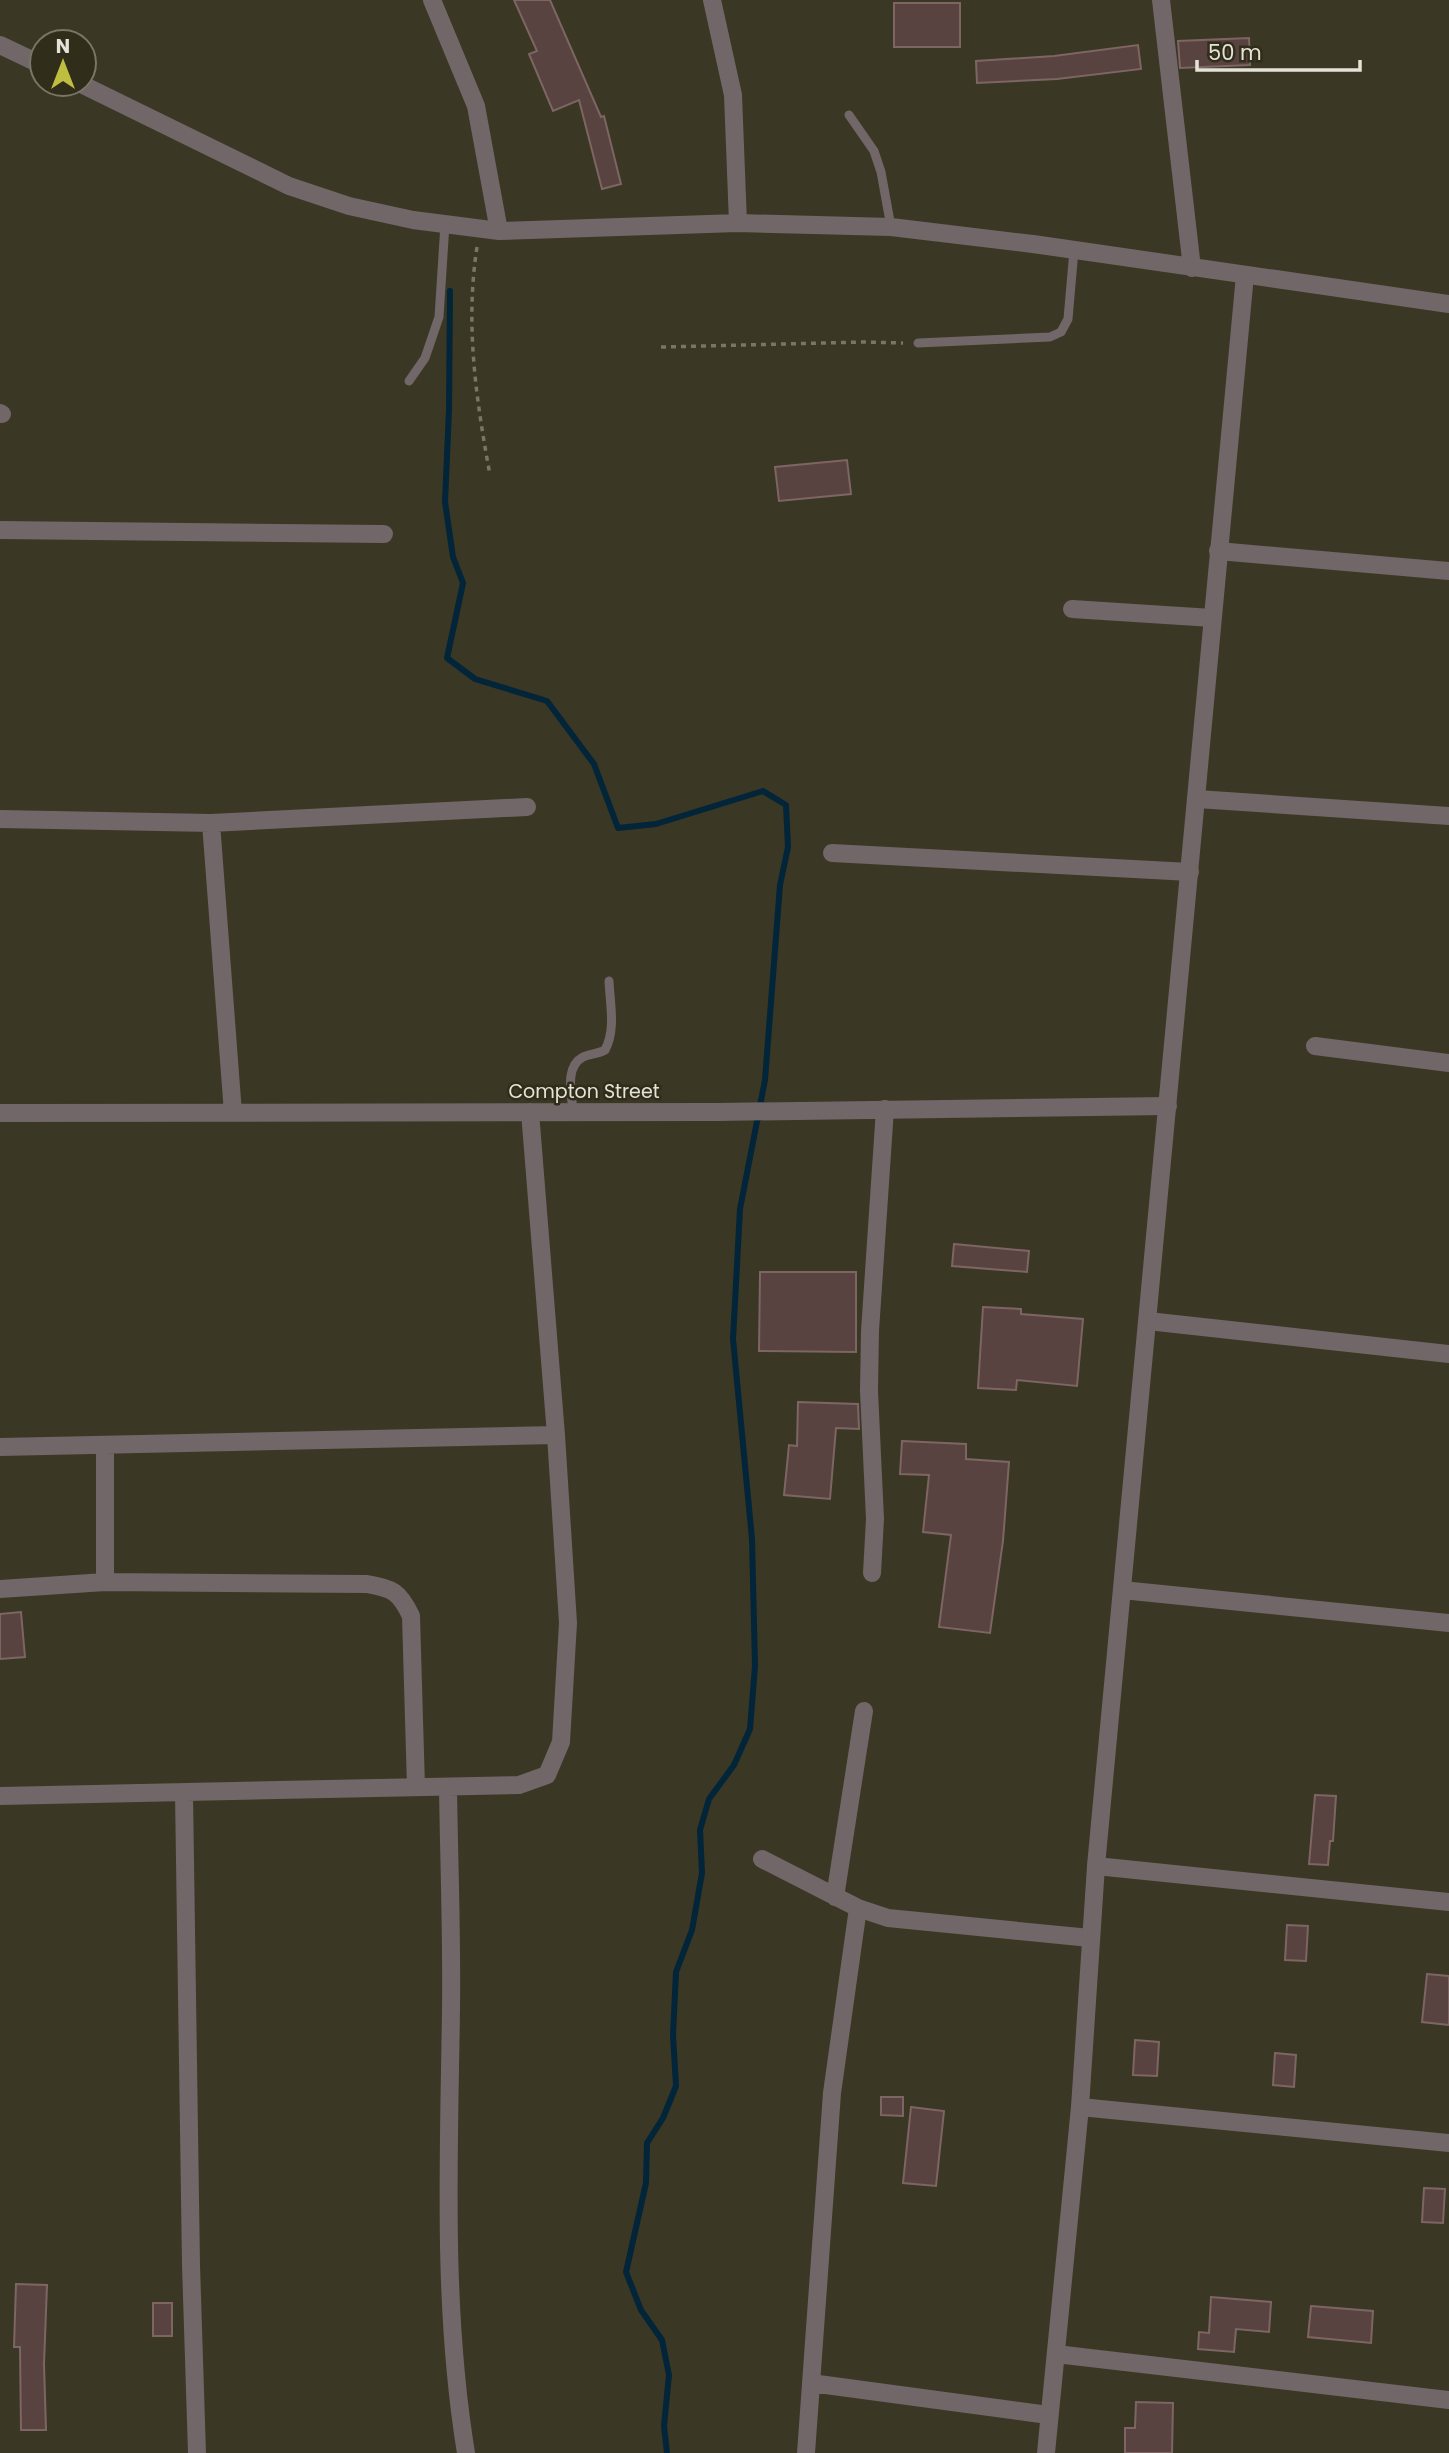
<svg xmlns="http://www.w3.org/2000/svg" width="1449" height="2453" font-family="Poppins,sans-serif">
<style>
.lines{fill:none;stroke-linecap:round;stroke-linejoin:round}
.stream{stroke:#032539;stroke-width:6}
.building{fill:#594341;stroke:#7d6563;stroke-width:2}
.path{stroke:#797665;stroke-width:3.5;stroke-dasharray:5 5;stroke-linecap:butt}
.service{stroke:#716668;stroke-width:9}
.minor{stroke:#716668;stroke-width:18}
.tertiary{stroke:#716668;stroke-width:18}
.labels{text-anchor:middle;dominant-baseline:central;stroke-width:5;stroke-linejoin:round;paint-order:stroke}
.street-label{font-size:19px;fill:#e5e3d7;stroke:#302d1a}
</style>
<rect width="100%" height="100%" fill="#3a3724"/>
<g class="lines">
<path class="stream" d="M450,291L449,410L445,502L453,557L463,583L447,658L475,679L547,701L594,764L618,828L656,824L763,791L786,805L788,847L780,885L765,1080L740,1209L733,1339L752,1539L755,1666L750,1729L734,1765L709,1799L700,1830L702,1873L692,1930L676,1972L673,2035L676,2086L663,2118L647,2143L646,2183L626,2272L641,2310L662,2340L669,2375L664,2426L667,2453"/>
</g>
<path class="building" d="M514,0H550L601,117L604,116L621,184L602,189L579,100L553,111L529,54L537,51Z
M894,3H960V47H894Z
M1249,38L1250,65L1180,68L1178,41Z
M1138,45L1141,69L1057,79L977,83L976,61L1054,56Z
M847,460L851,494L779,501L775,467Z
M954,1244L1029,1251L1027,1272L952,1266Z
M760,1272H856V1352L759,1351Z
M983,1307L1021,1309V1314L1083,1319L1077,1386L1017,1380L1016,1390L978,1388Z
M798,1402L858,1404L859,1429L836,1428L830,1499L784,1495L789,1445L797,1446Z
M902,1441L966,1444V1459L1009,1462L1003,1541L990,1633L939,1627L951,1535L923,1532L929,1475L900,1474Z
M21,1612L25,1657L0,1659V1614Z
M1315,1795L1336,1796L1333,1841H1330L1328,1865L1309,1864Z
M1287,1925L1308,1926L1306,1961L1285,1960Z
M1427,1974L1449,1976V2025L1422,2022Z
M1135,2040L1159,2042L1157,2076L1133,2075Z
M1275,2053L1296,2055L1294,2087L1273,2085Z
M881,2097H903V2116L881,2115Z
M911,2107L944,2111L936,2186L903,2183Z
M1424,2188L1445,2189L1443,2223L1422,2222Z
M16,2284L47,2285L44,2364L46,2430H21L20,2347H14Z
M1211,2297L1271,2302L1269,2332L1236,2329L1234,2352L1198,2349L1199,2332L1209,2333Z
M153,2303H172V2336H153Z
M1311,2306L1373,2311L1371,2343L1308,2337Z
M1136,2402L1173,2403L1172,2453H1125V2428H1135Z"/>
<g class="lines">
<path class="path" d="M477,247C465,324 476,399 490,475
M661,347L865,342L903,343"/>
<path class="service" d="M849,115L874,151L881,172L891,227
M918,343L1050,337L1061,332L1068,319L1074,250
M409,381L425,358L439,317L445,224
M573,1112C572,1095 564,1067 583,1057C589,1054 598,1054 605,1050C616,1030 610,1004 609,981"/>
<path class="minor" d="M432,0L476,106L499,231
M712,0L733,95L738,223
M1161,0L1192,268
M0,45L42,65
M81,84L289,186L349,206L413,220L499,231L738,223L891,227L1033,244L1449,304
M0,413L2,414
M0,530L384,534
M1218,551L1449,571
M1072,609L1212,618
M1197,799L1449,816
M0,819L211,823L527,807
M211,823L233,1113
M832,853L1190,872
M1315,1046L1449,1063
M0,1113L717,1112L1168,1106
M1148,1321L1449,1354
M105,1446V1582
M0,1447L556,1435
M872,1573L875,1519L869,1391L870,1331L885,1109
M0,1589L105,1582L367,1584C393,1589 399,1591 411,1616L416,1787
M1122,1590L1449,1623
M448,1787C449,1861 452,1935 451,2009C449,2157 442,2306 466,2453
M184,1793L191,2265L197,2453
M0,1796L519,1785L547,1775L561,1742L568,1623L556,1435L530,1112
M762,1859L858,1908L888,1918L1090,1938
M1096,1866L1449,1902
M835,1897L864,1711
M1080,2107L1449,2143
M1056,2354L1449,2400
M811,2383L1048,2415
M806,2453L832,2093L858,1908"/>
<path class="tertiary" d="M1046,2453L1080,2107L1096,1866L1245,275"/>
</g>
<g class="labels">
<g class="street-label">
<text x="584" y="1091">Compton Street</text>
</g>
</g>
<g transform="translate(63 63)"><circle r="33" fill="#302d1a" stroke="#787666" stroke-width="2"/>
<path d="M0-5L12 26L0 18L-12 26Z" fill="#c0be40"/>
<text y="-10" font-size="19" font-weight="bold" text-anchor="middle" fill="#e5e3d7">N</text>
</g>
<path d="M1197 60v10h163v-10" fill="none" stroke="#e5e3d7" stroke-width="3.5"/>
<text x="1208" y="60" font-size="21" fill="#e5e3d7" stroke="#302d1a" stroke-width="5" paint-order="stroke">50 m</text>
</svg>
